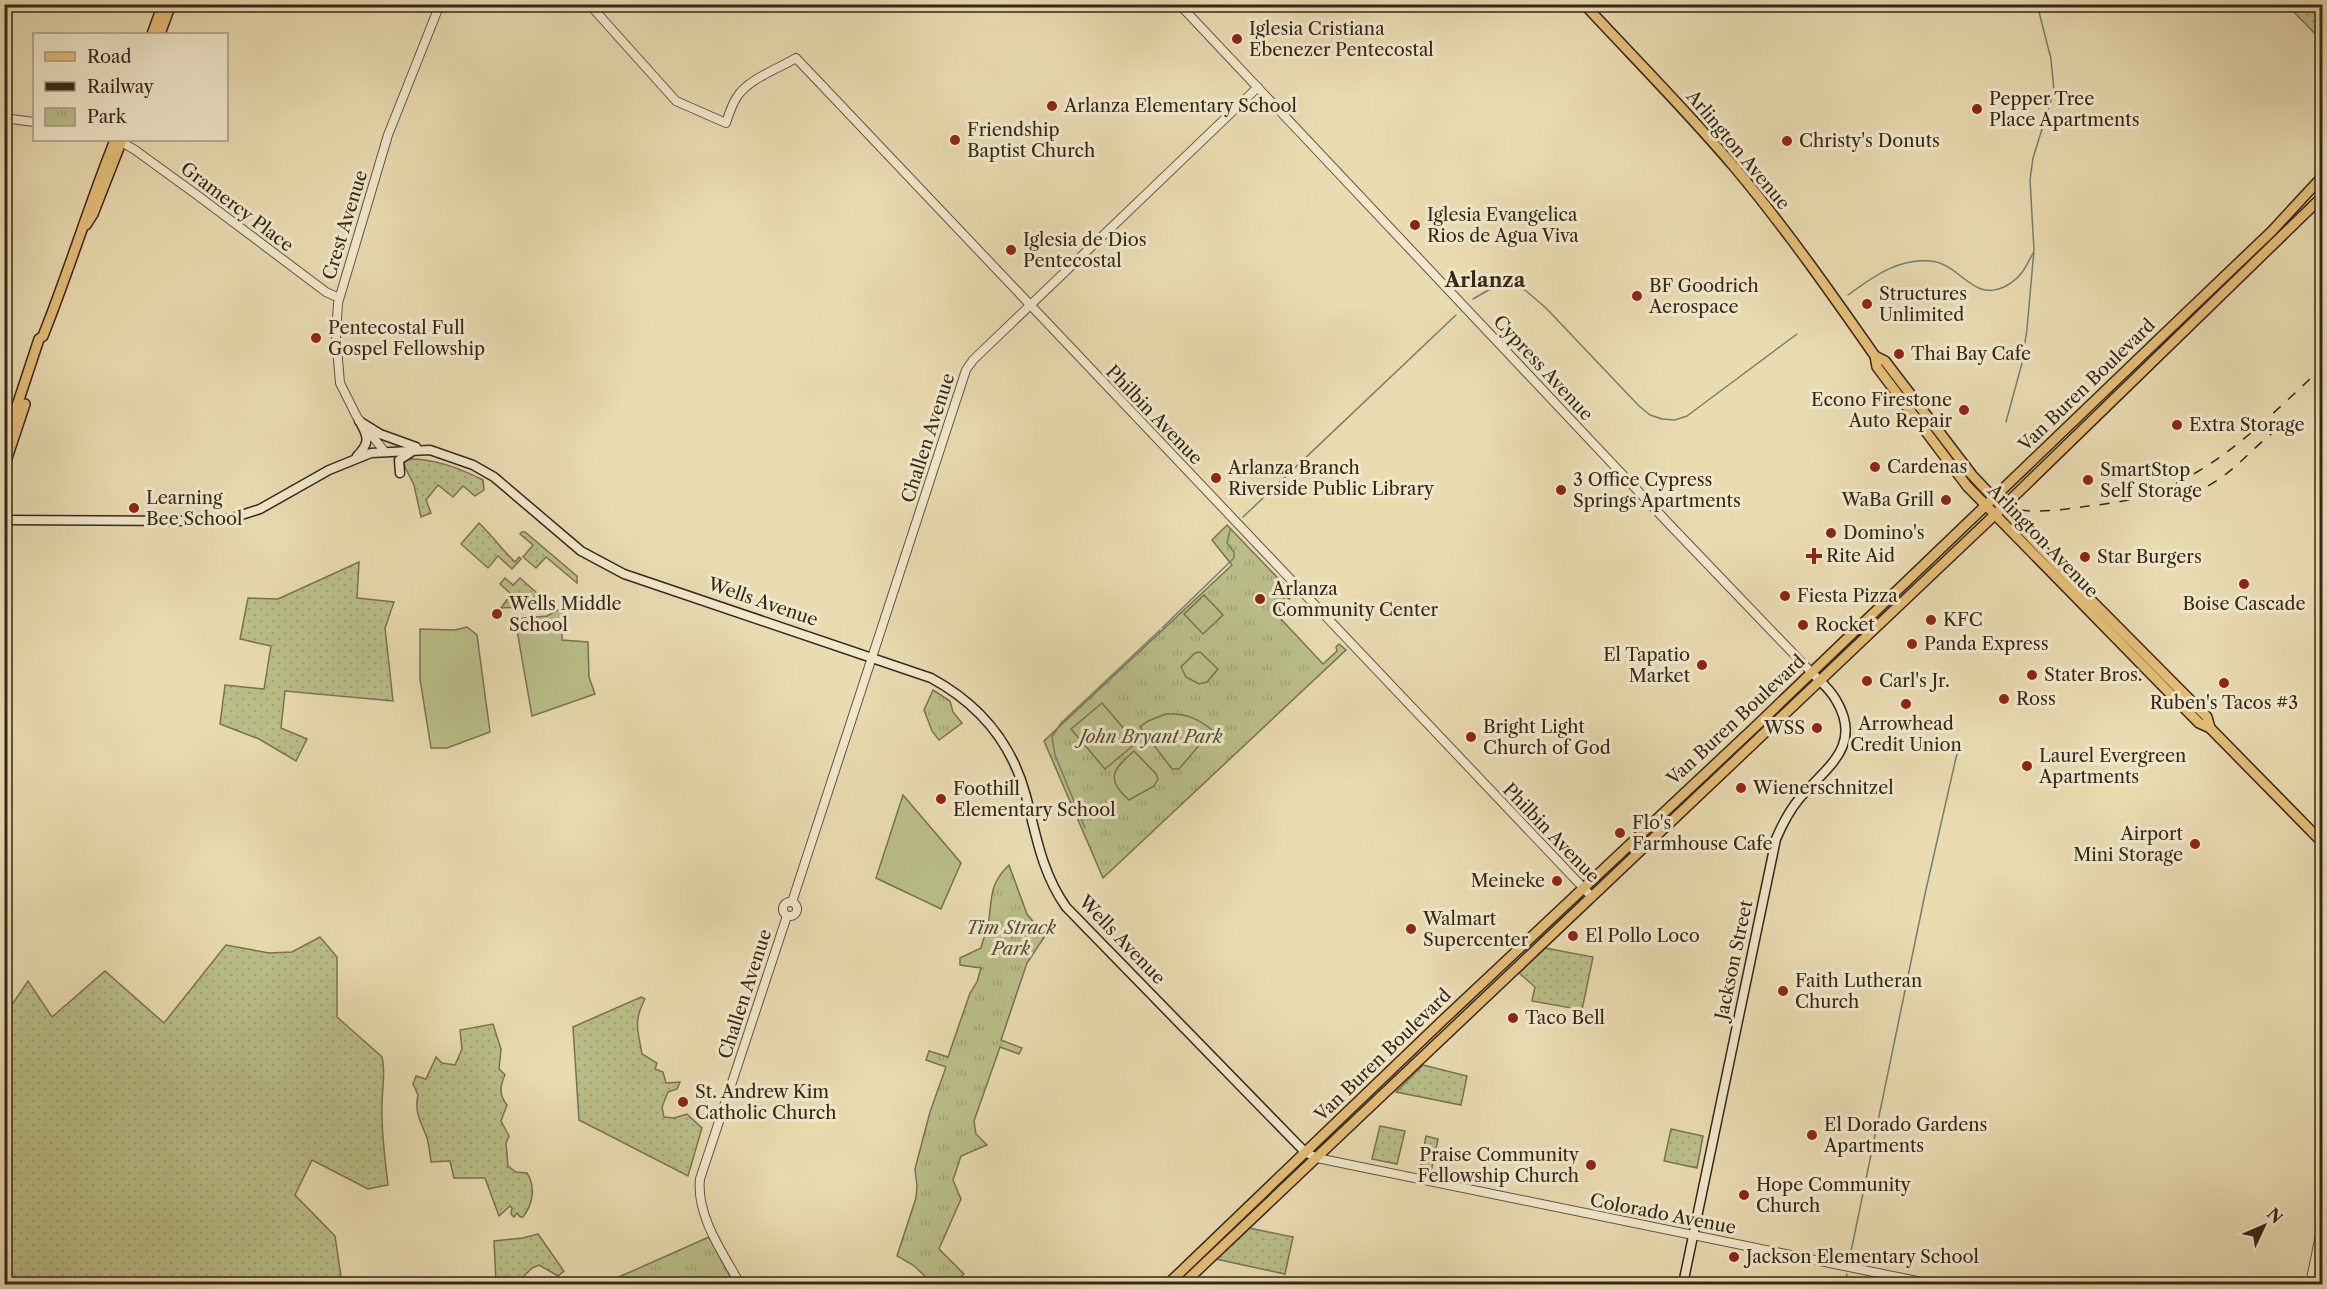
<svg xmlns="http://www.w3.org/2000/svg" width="2327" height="1289" viewBox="0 0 2327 1289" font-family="'Libre Caslon Text',serif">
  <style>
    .grass { fill: url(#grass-dots); stroke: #787351; stroke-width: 1.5 }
    .park { fill: url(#park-tufts); stroke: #787351; stroke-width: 1.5 }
    .garden { fill: #babf89; stroke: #787351; stroke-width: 1.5 }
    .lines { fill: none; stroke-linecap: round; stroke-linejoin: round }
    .stream { stroke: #718071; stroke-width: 1.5 }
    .tertiary-casing { stroke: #63543f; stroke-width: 10 }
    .secondary-casing { stroke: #362719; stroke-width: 11 }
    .primary-casing { stroke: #362719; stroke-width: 12 }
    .tertiary { stroke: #f1e8cc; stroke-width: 8 }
    .secondary { stroke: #f1e8cc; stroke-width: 8 }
    .primary { stroke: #e5be78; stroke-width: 9 }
    .rail { stroke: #362719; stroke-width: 1.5; stroke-dasharray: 10 10; stroke-linecap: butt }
    .poi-dot { fill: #8f2418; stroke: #f1e8cc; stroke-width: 2 }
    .labels { text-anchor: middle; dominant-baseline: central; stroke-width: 6; stroke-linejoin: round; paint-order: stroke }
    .poi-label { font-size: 18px; fill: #362719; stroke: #f1e8cc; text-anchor: start }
    .street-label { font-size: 18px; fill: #362719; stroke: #f1e8cc }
    .park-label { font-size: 18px; font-style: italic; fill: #574d35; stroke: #f1e8cc }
    .neighbourhood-label { font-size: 20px; font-weight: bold; fill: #362719; stroke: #f1e8cc }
  </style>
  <defs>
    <pattern id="grass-dots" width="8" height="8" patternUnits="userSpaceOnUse" patternTransform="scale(1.5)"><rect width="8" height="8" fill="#babf89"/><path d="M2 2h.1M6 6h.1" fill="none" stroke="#a0a476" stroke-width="1.8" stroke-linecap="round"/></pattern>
    <pattern id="park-tufts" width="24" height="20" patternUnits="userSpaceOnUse" patternTransform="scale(1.5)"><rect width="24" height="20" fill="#babf89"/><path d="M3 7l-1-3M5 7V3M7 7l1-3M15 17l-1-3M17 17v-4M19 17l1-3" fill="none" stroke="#a0a476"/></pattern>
  </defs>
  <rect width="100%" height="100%" fill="#eadbb1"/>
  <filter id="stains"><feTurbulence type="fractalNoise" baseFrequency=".00333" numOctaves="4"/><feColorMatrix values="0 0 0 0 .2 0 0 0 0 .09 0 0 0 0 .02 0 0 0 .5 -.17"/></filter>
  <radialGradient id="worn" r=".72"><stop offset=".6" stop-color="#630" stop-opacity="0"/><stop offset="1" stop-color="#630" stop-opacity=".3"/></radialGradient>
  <g class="grass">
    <path d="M2287,5H2322V41Z"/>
    <path d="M406,459C434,458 459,468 483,480L484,490L475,496L463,486L453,497L438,485L426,500L431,513L421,517L414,485L403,463Z"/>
    <path d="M479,523C492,535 502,550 515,562L519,557L521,559L512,569L498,556L488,568L461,544Z"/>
    <path d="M522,532H525L577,576V583L546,557L536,568L523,557L533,545L520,534Z"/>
    <path d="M359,562L357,598L394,602L385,628L393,701L285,691L281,728L307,739L296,761L259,739L220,724L225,685L264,689L271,646L240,639L248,598L278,599Z"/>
    <path d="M505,578L513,585L520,578L537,593L534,597L546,606L501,608L511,594L500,584Z"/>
    <path d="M320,937L337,957V1017L382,1057C386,1073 382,1089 382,1104C381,1132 385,1158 388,1185L368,1189L312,1160L295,1195L335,1236L342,1284H9L4,1270L5,1015L28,981L52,1017L105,971L164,1023L226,945L269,953L292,952Z"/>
    <path d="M1545,948L1593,957L1582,1010L1532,1001L1535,987L1519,973Z"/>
    <path d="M641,997L645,999C633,1022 638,1030 642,1054L657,1063L655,1069L663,1072L666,1083L680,1082L677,1089L668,1092L662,1107L664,1117L674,1118L687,1114L702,1128L688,1176L579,1120L573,1027Z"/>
    <path d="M493,1024L501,1049L499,1069L505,1075C500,1085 499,1096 507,1105L501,1121L509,1136L506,1143L508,1166L516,1172L527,1173C536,1187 533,1204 523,1217H520L517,1213L514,1217L511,1214L512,1208L510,1206L499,1216L485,1178H454L450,1161L431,1162C430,1154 429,1145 427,1138C421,1122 414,1112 418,1095L413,1084L416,1076L426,1079L436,1057L442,1063L455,1065L462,1049L460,1030Z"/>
    <path d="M1423,1065L1467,1076L1461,1105L1396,1092Z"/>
    <path d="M1380,1126L1405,1131L1397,1164L1372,1159Z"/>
    <path d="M1671,1129L1703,1136L1697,1168L1664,1161Z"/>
    <path d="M1426,1136L1438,1139L1431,1172L1420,1169Z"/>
    <path d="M1249,1228L1293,1237L1285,1274L1216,1259Z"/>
    <path d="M538,1234L564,1271L558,1276L539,1265L532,1268L516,1284H496L494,1241L523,1238Z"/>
  </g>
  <g class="park">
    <path d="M1227,525L1294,595L1289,599L1286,597L1278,605L1282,615L1280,618L1323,664L1337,651L1336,647L1339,644L1346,650L1103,878L1044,741L1232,565L1212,540Z"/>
    <path d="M933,690L950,701L953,712L962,723L939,740L932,731L924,710Z"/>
    <path d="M1009,865L1027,914L1045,936L1027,963L1001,1040L1022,1048L1019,1054L1000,1047L974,1121L976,1134L987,1145L961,1156L953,1180L961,1199L939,1249L964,1274L953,1284H928V1279L913,1265L897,1256L916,1198L917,1186L915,1169L930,1112L946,1067L926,1060L929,1051L948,1057L970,993L977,982L981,968L960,965V958L981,948C983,939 988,929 989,919C992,896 990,883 1009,865Z"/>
    <path d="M709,1237L734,1284H603Z"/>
  </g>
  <g class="garden">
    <path d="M1204,595L1223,615L1203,634L1184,614Z"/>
    <path d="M562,608V640L588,642L589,677L595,694L532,716L515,619L547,616Z"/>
    <path d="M467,627L477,635L490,732L447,748H431L420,679V629L455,630Z"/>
    <path d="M1200,652L1218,669L1207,682L1199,684L1186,677L1181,667L1195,653Z"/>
    <path d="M1102,703L1136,743L1105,769L1071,729Z"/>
    <path d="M1166,714C1185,713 1197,718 1212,730L1179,769H1172L1140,727L1148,721Z"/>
    <path d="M1134,751L1156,774L1158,779L1154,786L1129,800C1105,779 1113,769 1134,751Z"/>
    <path d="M903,795L961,863L941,909L876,878Z"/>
  </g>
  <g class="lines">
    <g class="stream">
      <path d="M1848,295C1873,277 1898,258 1930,261C1960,263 1972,302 2004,287C2020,279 2025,269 2033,253"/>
      <path d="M1473,299L1492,288L1509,285L1525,290L1546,308L1639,406L1650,415L1662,419L1675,420L1687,416L1797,334"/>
      <path d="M2006,422L2022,363L2027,329L2034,250L2030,180L2033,158L2054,91L2051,59L2037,4"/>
      <path d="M1243,517L1456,315"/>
      <path d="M1162,628L1234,558V552L1227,543L1230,530"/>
      <path d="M1085,828L1055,755L1052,737L1061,723L1160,630"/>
      <path d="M1849,1261L1925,894L1958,749"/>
      <path d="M1844,1284L1847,1274"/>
    </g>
    <g class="tertiary-casing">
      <g id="tertiary">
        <path d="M589,4L676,101L726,123C729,114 732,104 737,97C748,79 778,69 796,58L1592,897"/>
        <path d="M1179,4L1671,526L1811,672"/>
        <path d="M4,118L34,122"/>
        <path d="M118,140L135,150L197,195L326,292L339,298"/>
        <path d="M385,452L357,417L340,383L336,336L338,303L388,135L440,4"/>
        <path d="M792,902L966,370L973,360L1258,87"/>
        <circle cx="790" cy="909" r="7"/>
        <path d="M1317,1158L1932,1284"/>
        <path d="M740,1284C723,1253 696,1216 700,1179L787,916"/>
        <path d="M2310,1284L2322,1225"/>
      </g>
    </g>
    <g class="secondary-casing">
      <g id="secondary">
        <path d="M359,421L380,434L416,447"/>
        <path d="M357,456C369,444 369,438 361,424"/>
        <path d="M400,473L399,460L410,453"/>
        <path d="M4,520L191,521L229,519L260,509L329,470L371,453L430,450L473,465L494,477L581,551L624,574L931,678C979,704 1012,743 1026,796C1036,835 1042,873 1066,907L1305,1152L1317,1158"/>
        <path d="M1683,1284L1776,839C1782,825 1789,811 1799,799C1825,768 1864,747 1836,700C1830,689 1820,681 1811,672"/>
      </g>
    </g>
    <g class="primary-casing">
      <g id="primary">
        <path d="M1584,4C1635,59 1688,112 1736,169C1786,229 1831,293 1875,356L1877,367L1967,486L2199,723L2210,728L2322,842"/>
        <path d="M152,34L163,4"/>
        <path d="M160,34L171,4"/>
        <path d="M86,225L93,214L122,140"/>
        <path d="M1875,356L1885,361L1972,475L2071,580L2207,717L2210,728"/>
        <path d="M4,445L39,339L43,336C69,271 89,205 115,140"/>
        <path d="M4,467L25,404"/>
        <path d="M1168,1284L1441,1022L1756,726L2183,316L2272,231L2322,177"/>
        <path d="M1183,1284L2003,507L2322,197"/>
      </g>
    </g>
    <use href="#tertiary" class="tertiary"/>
    <use href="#secondary" class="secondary"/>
    <use href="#primary" class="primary"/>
    <g class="rail">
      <path d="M2150,499C2169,497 2187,496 2204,488C2243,469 2260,432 2304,415"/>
      <path d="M2020,510C2043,513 2066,509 2088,506C2106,504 2124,502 2142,496C2215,475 2267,418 2322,368"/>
    </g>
  </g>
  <g class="poi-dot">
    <circle cx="1237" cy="39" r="6"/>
    <circle cx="1052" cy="106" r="6"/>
    <circle cx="1977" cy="109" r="6"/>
    <circle cx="955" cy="140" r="6"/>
    <circle cx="1787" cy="141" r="6"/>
    <circle cx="1415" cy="225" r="6"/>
    <circle cx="1011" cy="250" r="6"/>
    <circle cx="1637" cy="296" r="6"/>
    <circle cx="1867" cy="304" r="6"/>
    <circle cx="316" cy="338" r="6"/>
    <circle cx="1899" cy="354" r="6"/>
    <circle cx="1964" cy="410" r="6"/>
    <circle cx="2177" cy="425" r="6"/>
    <circle cx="1875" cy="467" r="6"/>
    <circle cx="1216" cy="478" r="6"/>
    <circle cx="2088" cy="480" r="6"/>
    <circle cx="1561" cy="490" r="6"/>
    <circle cx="1946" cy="500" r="6"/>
    <circle cx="134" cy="508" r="6"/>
    <circle cx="1831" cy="533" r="6"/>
    <path d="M1811 547h6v6h6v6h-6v6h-6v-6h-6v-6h6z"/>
    <circle cx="2085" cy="557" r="6"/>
    <circle cx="2244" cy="584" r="6"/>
    <circle cx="1785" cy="596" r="6"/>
    <circle cx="1260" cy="599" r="6"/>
    <circle cx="497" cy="614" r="6"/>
    <circle cx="1931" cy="620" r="6"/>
    <circle cx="1803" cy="625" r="6"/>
    <circle cx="1912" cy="644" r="6"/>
    <circle cx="1702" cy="665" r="6"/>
    <circle cx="2032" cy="675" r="6"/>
    <circle cx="1867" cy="681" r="6"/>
    <circle cx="2224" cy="683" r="6"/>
    <circle cx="2004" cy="699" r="6"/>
    <circle cx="1906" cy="704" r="6"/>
    <circle cx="1817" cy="728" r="6"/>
    <circle cx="1471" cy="737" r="6"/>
    <circle cx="2027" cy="766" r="6"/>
    <circle cx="1741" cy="788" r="6"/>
    <circle cx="941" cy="799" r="6"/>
    <circle cx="1620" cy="833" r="6"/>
    <circle cx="2195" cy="844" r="6"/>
    <circle cx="1557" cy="881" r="6"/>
    <circle cx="1411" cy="929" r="6"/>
    <circle cx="1573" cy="936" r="6"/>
    <circle cx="1783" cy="991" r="6"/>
    <circle cx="1513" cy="1018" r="6"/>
    <circle cx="683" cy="1102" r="6"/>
    <circle cx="1812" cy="1135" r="6"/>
    <circle cx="1591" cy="1165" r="6"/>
    <circle cx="1744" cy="1195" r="6"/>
    <circle cx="1734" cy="1257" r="6"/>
  </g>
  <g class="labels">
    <g class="poi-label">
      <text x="1249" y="29">Iglesia Cristiana<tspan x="1249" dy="21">Ebenezer Pentecostal</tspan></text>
      <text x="1989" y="99">Pepper Tree<tspan x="1989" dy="21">Place Apartments</tspan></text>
      <text x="1064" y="106">Arlanza Elementary School</text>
      <text x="967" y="130">Friendship<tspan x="967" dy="21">Baptist Church</tspan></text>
      <text x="1799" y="141">Christy's Donuts</text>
      <text x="1427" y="215">Iglesia Evangelica<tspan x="1427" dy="21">Rios de Agua Viva</tspan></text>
      <text x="1023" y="240">Iglesia de Dios<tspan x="1023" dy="21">Pentecostal</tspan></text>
      <text x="1649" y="286">BF Goodrich<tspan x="1649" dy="21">Aerospace</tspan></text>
      <text x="1879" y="294">Structures<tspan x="1879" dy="21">Unlimited</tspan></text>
      <text x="328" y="328">Pentecostal Full<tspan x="328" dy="21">Gospel Fellowship</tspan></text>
      <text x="1911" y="354">Thai Bay Cafe</text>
      <text x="1952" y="400" text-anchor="end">Econo Firestone<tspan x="1952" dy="21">Auto Repair</tspan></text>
      <text x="2189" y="425">Extra Storage</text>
      <text x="1887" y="467">Cardenas</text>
      <text x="1228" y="468">Arlanza Branch<tspan x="1228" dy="21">Riverside Public Library</tspan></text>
      <text x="2100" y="470">SmartStop<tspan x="2100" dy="21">Self Storage</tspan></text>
      <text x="1573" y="480">3 Office Cypress<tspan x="1573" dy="21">Springs Apartments</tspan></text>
      <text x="146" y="498">Learning<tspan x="146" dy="21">Bee School</tspan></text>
      <text x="1934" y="500" text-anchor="end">WaBa Grill</text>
      <text x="1843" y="533">Domino's</text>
      <text x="1826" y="556">Rite Aid</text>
      <text x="2097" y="557">Star Burgers</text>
      <text x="1272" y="589">Arlanza<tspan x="1272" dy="21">Community Center</tspan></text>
      <text x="1797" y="596">Fiesta Pizza</text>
      <text x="509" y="604">Wells Middle<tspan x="509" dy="21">School</tspan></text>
      <text x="2244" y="604" text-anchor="middle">Boise Cascade</text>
      <text x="1943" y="620">KFC</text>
      <text x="1815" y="625">Rocket</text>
      <text x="1924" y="644">Panda Express</text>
      <text x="1690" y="655" text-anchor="end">El Tapatio<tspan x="1690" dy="21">Market</tspan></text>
      <text x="2044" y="675">Stater Bros.</text>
      <text x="1879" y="681">Carl's Jr.</text>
      <text x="2016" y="699">Ross</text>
      <text x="2224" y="703" text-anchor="middle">Ruben's Tacos #3</text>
      <text x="1906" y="724" text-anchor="middle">Arrowhead<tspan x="1906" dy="21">Credit Union</tspan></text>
      <text x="1483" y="727">Bright Light<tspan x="1483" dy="21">Church of God</tspan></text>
      <text x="1805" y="728" text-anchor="end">WSS</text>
      <text x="2039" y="756">Laurel Evergreen<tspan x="2039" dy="21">Apartments</tspan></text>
      <text x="1753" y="788">Wienerschnitzel</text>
      <text x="953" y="789">Foothill<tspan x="953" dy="21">Elementary School</tspan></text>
      <text x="1632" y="823">Flo's<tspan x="1632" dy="21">Farmhouse Cafe</tspan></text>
      <text x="2183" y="834" text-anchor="end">Airport<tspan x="2183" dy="21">Mini Storage</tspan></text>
      <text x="1545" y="881" text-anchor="end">Meineke</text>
      <text x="1423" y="919">Walmart<tspan x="1423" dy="21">Supercenter</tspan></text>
      <text x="1585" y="936">El Pollo Loco</text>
      <text x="1795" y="981">Faith Lutheran<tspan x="1795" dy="21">Church</tspan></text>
      <text x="1525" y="1018">Taco Bell</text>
      <text x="695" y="1092">St. Andrew Kim<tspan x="695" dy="21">Catholic Church</tspan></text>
      <text x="1824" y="1125">El Dorado Gardens<tspan x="1824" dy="21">Apartments</tspan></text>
      <text x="1579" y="1155" text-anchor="end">Praise Community<tspan x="1579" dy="21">Fellowship Church</tspan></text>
      <text x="1756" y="1185">Hope Community<tspan x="1756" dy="21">Church</tspan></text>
      <text x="1746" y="1257">Jackson Elementary School</text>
    </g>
    <g class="street-label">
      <text transform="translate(1738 150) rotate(50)">Arlington Avenue</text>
      <text transform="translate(237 207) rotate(37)">Gramercy Place</text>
      <text transform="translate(345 225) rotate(-73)">Crest Avenue</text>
      <text transform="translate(1543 368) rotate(47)">Cypress Avenue</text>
      <text transform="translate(2087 385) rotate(-44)">Van Buren Boulevard</text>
      <text transform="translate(1154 415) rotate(46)">Philbin Avenue</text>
      <text transform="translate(928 438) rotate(-72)">Challen Avenue</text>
      <text transform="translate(2043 541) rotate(46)">Arlington Avenue</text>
      <text transform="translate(763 602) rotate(19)">Wells Avenue</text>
      <text transform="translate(1736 720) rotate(-43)">Van Buren Boulevard</text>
      <text transform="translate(1551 833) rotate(46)">Philbin Avenue</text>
      <text transform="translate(1122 940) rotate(46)">Wells Avenue</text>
      <text transform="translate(1734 960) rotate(-78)">Jackson Street</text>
      <text transform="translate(745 994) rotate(-72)">Challen Avenue</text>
      <text transform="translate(1383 1055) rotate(-44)">Van Buren Boulevard</text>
      <text transform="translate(1663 1214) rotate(11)">Colorado Avenue</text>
    </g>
    <g class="park-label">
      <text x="1151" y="737">John Bryant Park</text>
      <text x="1011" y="928">Tim Strack<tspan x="1011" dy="21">Park</tspan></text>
    </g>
    <g class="neighbourhood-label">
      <text x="1485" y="280">Arlanza</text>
    </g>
  </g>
  <rect width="2327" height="1289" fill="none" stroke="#eadbb1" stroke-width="24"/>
  <rect x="6" y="6" width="2315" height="1277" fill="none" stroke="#362719" stroke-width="3"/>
  <rect x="12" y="12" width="2303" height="1265" fill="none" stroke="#362719" stroke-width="1.5"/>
  <rect x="33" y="33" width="195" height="108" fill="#f1e8cc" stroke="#a69b84" stroke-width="1.5"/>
  <rect x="45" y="52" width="30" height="9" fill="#e5be78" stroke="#a69b84" stroke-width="1.5"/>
  <text x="87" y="63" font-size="18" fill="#362719">Road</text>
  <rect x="45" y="82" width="30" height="9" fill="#362719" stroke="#a69b84" stroke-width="1.5"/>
  <text x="87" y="93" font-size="18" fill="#362719">Railway</text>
  <rect x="45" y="108" width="30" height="18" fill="url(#park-tufts)" stroke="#a69b84" stroke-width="1.5"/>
  <text x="87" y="123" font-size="18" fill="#362719">Park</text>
  <g transform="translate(2264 1226) rotate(46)" stroke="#f1e8cc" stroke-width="4.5" paint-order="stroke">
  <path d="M0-4.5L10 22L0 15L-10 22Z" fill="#362719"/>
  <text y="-9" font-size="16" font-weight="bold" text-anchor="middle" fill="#362719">N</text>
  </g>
  <rect width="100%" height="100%" filter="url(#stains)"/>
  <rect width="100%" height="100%" fill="url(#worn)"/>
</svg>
